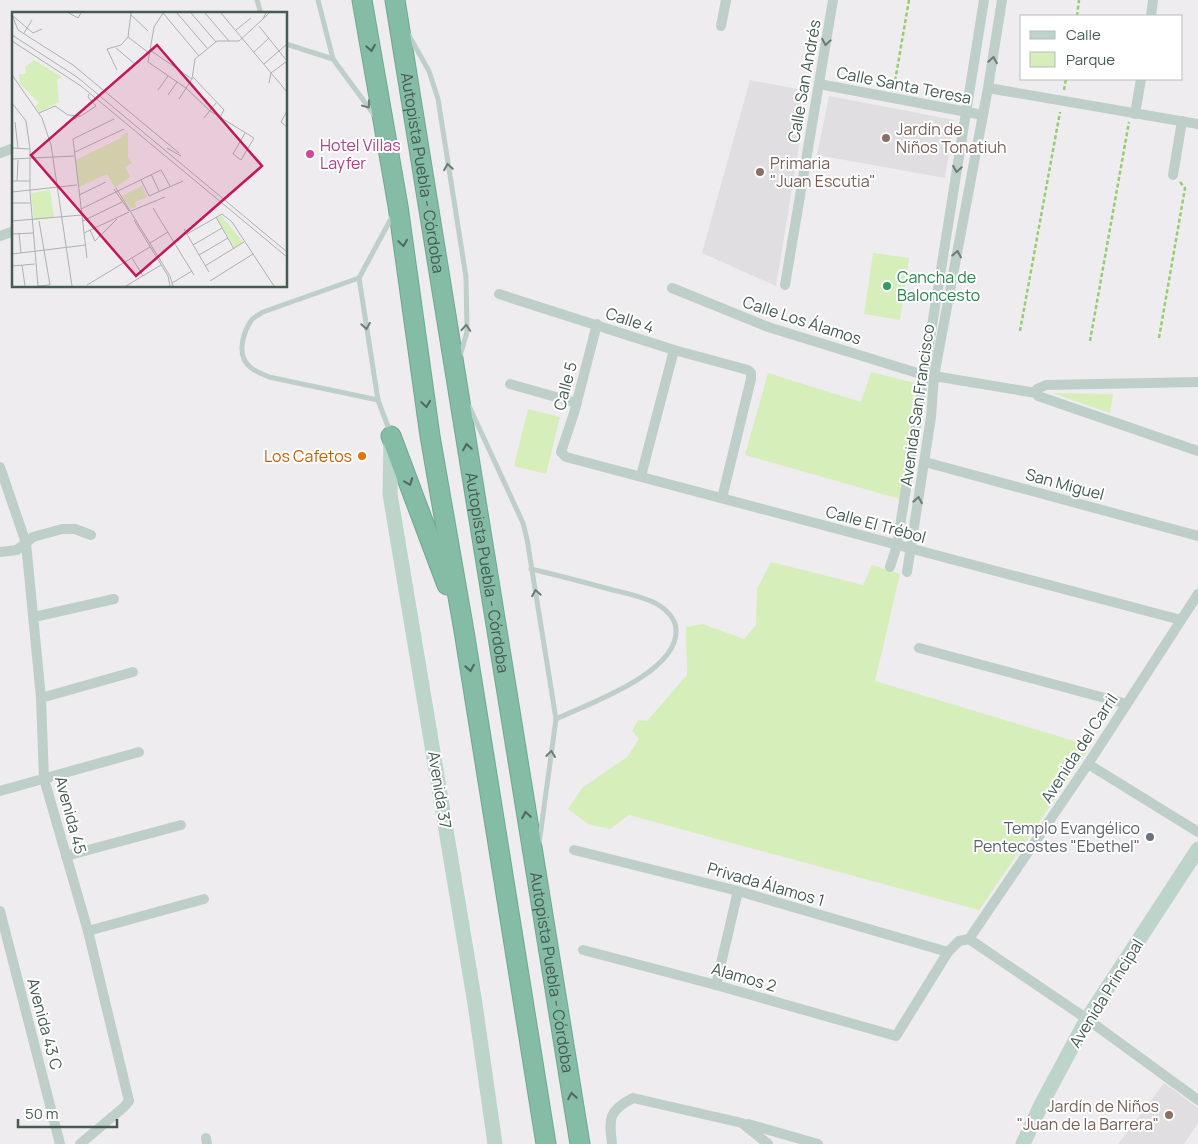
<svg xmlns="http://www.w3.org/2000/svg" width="1198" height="1144" viewBox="0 0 1198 1144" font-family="Manrope,sans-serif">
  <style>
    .education { fill: #e0dee1 }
    .green { fill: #d5eeba }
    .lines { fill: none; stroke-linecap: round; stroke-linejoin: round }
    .highway-casing { stroke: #6fa892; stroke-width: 21 }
    .path { stroke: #96cc72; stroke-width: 2.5; stroke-dasharray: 4 2.5; stroke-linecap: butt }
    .lane { stroke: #bdcfc8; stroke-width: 5 }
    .street { stroke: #bdcfc8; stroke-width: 10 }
    .secondary { stroke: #bdd4cb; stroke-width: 15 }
    .highway { stroke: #84bca6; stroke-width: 19 }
    .oneway { stroke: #697d75 }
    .oneway2 { stroke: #4e695e }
    .education-dot { fill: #8d6e63; stroke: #fff; stroke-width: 2 }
    .hotel-dot { fill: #d1479c; stroke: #fff; stroke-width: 2 }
    .leisure-dot { fill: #2e9e5b; stroke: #fff; stroke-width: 2 }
    .food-dot { fill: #e8710a; stroke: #fff; stroke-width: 2 }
    .worship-dot { fill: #6b7280; stroke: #fff; stroke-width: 2 }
    .labels { text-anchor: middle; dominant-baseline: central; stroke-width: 4; stroke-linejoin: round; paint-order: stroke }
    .street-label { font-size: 16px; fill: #455a51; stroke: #fff }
    .education-label { font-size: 16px; fill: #785e54; stroke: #fff; text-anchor: start }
    .hotel-label { font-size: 16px; fill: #b23c85; stroke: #fff; text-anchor: start }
    .leisure-label { font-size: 16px; fill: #27864d; stroke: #fff; text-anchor: start }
    .food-label { font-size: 16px; fill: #c56008; stroke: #fff; text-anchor: end }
    .worship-label { font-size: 16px; fill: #5b616d; stroke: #fff; text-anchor: end }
    .inset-road { fill: none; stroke: #abb2b0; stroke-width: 1 }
    .view { fill: #c2185b; fill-opacity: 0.15; stroke: #c2185b; stroke-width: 2.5 }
    .inset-edge { fill: none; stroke: #455a51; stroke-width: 2.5 }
  </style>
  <rect width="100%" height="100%" fill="#efecef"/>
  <g class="education">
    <path d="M750,80L808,91L776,286L702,253Z"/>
    <path d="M829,96L954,120L945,178L817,155Z"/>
    <path d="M1164,1083L1198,1108V1123L1184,1144H1118Z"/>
  </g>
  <g class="green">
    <path d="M873,253L909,258L900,320L864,314Z"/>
    <path d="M871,372L915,383L900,499L745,455L768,373L861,402Z"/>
    <path d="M1052,393L1113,394L1110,413Z"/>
    <path d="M528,409L560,417L546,474L514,466Z"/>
    <path d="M771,562L863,585L872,565L900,574L875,681L1091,746L979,910L629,815L610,829L588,824L568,809L582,788L627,757L639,739L632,731L638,720L647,721L687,675L686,627L703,624L744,639L756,625L757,589Z"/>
  </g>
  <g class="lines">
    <g class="highway-casing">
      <g id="highway">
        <path d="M362,0L398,206L430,436L464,631L546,1144"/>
        <path id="s1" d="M395,0L580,1144"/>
        <path d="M391,436L447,585"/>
      </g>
    </g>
    <g class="path">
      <path d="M1077,16L1079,0"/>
      <path d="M894,87L909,0"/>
      <path d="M1064,90L1066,79"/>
      <path d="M1020,331L1060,112"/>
      <path d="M1159,338L1185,188L1180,182"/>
      <path d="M1090,341L1129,122"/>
    </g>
    <g class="lane">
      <path d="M257,0L261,14"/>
      <path d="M318,0L333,59L375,116"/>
      <path d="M408,34L429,71L438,99L466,277L467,332L460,356"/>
      <path d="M286,44L333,59"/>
      <path d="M359,278L263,312C259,315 253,317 251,321C244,331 239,348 244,359C248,369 260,373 269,377L378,400"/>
      <path d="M469,406L523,523L527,539L556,719L539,844"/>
      <path d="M390,432L378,400L359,278L393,215"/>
      <path d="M531,569C557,575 583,582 609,589C625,593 642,596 657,604C666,609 676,619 676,630C678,673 588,704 556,719"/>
    </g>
    <g class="street">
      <path d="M1151,16L1153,0"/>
      <path d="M721,26L726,0"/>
      <path d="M819,84L983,115"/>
      <path d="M988,88L1198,124"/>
      <path d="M1135,114L1141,79"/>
      <path d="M0,153L14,148"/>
      <path d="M1173,175L1182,121"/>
      <path d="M0,236L14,231"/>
      <path d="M785,285L833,0"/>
      <path d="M672,288L768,327L924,375"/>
      <path d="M499,294L674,350L748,370L751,373V379L722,498"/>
      <path d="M597,324L574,413L561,452L566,457L1181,620"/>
      <path d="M934,376L1036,393L1038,396L1198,451"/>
      <path d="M510,384L577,403"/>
      <path d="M1036,393L1037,389L1046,385L1198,382"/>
      <path d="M925,462L1198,536"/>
      <path d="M0,467L26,543L41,698L44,779L88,931L129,1101L124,1107L80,1144"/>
      <path d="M641,476L674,350"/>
      <path d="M0,552L17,550L33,537L62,529H75L91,535"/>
      <path d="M890,567L897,545L984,0"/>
      <path d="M907,572L931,417L934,376L988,88L1002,0"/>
      <path d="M34,617L114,599"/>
      <path d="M919,648L1127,704"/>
      <path d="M41,698L133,672"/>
      <path d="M1088,764L1198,832"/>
      <path d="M0,791L139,752"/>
      <path d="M574,850L738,891L948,952"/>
      <path d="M66,856L181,825"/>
      <path d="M0,911L60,1144"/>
      <path d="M88,931L204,899"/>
      <path d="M969,939L1087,1019L1198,1100"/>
      <path d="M583,950L716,985L896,1036L948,952L959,941L969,939L1088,764L1198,594"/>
      <path d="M716,985L738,891"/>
      <path d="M748,1124L818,1144"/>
      <path d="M206,1138L207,1144"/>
      <path d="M612,1144C609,1118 608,1111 633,1098L742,1123L768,1144"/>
    </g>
    <g class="secondary">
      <path d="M391,439L390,494L475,1004L495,1144"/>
      <path d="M1023,1144L1042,1103L1087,1019L1198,849"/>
    </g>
    <use href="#highway" class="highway"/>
  </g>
  <defs><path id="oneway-chevron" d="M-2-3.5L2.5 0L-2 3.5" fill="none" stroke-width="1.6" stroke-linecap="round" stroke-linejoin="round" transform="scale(1.25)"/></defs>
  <g class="oneway">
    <use href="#oneway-chevron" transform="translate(826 42) rotate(100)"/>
    <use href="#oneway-chevron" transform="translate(993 60) rotate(-81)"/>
    <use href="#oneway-chevron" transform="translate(367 105) rotate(53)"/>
    <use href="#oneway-chevron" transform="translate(448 167) rotate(-99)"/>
    <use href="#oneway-chevron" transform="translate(957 169) rotate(99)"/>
    <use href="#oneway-chevron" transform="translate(957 254) rotate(-79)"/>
    <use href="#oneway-chevron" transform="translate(366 326) rotate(81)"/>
    <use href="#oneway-chevron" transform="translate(466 328) rotate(-86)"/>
    <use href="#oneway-chevron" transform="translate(918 500) rotate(-80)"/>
    <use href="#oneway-chevron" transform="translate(536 593) rotate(-100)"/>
    <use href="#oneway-chevron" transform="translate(551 754) rotate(-83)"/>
  </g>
  <g class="oneway2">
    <use href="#oneway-chevron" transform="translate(371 48) rotate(80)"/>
    <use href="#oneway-chevron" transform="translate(403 243) rotate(82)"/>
    <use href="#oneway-chevron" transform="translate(426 404) rotate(82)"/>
    <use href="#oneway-chevron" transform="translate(467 447) rotate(-99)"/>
    <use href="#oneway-chevron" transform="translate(409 482) rotate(69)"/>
    <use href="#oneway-chevron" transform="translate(470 668) rotate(81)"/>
    <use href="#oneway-chevron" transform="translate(526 815) rotate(-99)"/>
    <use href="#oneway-chevron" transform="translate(572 1096) rotate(-99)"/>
  </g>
  <g class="education-dot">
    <circle cx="886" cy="138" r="5"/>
    <circle cx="760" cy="172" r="5"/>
    <circle cx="1169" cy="1115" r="5"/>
  </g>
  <circle class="hotel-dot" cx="310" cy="154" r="5"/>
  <circle class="leisure-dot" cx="887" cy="286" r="5"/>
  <circle class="food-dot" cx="362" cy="456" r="5"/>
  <circle class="worship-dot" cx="1150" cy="837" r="5"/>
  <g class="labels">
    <g class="street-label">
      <text transform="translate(804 81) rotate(-80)">Calle San Andrés</text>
      <text transform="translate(904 85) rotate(11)">Calle Santa Teresa</text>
      <text stroke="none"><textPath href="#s1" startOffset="175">Autopista Puebla - Córdoba</textPath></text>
      <text transform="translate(630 320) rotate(18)">Calle 4</text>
      <text transform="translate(802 320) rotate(18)">Calle Los Álamos</text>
      <text transform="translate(565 386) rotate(-75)">Calle 5</text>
      <text transform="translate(917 405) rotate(-82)">Avenida San Francisco</text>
      <text transform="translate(1065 484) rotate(15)">San Miguel</text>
      <text transform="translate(876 524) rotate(15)">Calle El Trébol</text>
      <text stroke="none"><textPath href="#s1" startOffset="580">Autopista Puebla - Córdoba</textPath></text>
      <text transform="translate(1079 748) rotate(-57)">Avenida del Carril</text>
      <text transform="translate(440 790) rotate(81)">Avenida 37</text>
      <text transform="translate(71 815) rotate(75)">Avenida 45</text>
      <text transform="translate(766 884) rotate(16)">Privada Álamos 1</text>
      <text stroke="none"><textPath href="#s1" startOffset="985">Autopista Puebla - Córdoba</textPath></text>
      <text transform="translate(744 977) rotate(16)">Alamos 2</text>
      <text transform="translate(1106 993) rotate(-58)">Avenida Principal</text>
      <text transform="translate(45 1024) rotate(75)">Avenida 43 C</text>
    </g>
    <g class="education-label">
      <text x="896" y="129">Jardín de<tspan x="896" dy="18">Niños Tonatiuh</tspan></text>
      <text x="770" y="163">Primaria<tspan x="770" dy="18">"Juan Escutia"</tspan></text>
      <text x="1159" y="1106" text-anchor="end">Jardín de Niños<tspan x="1159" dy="18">"Juan de la Barrera"</tspan></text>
    </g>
    <g class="hotel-label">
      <text x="320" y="145">Hotel Villas<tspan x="320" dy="18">Layfer</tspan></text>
    </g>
    <g class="leisure-label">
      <text x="897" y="277">Cancha de<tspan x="897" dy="18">Baloncesto</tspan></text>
    </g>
    <g class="food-label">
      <text x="352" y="456">Los Cafetos</text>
    </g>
    <g class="worship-label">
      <text x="1140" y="828">Templo Evangélico<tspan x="1140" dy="18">Pentecostes "Ebethel"</tspan></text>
    </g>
  </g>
  <g transform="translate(12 12)">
    <rect width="275" height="275" fill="#efecef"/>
    <path d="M22,48L50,65L45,68L47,90L27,100L23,94L27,91L8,72L7,62H14L13,55ZM113,121H116V146L120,151L113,155L118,165L103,176L95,162L67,175L64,148L109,126ZM130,174L135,185L123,190L124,195L119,197L110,184ZM38,178L42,205L22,208L19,181ZM209,203L231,230L223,236L205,206Z" fill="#d5eeba"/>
    <path class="inset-road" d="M57,1L66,6L69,1M151,1L142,15L136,50L174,76L198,99L242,126L229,148L221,142L233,121M151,1L187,44M165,1L195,36M179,1L204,30M193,1L217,29M209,1L275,80M254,1L251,7L257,1M118,2L136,19M0,3L6,18L61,53L167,141M1,4L21,21L30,17M247,14L275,49L259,61L257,71M224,18L239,6M12,21L20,8M0,23L65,65L275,240M116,25L137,41M0,29L69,74L275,245M104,36L124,53M138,38L180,67M242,40L257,26M252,52L275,32M105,58L95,37L109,33L116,25L119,1M0,63L30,106L39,133L60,274M181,65L212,98L208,105M146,78L156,64M156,83L165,70M167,87L180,67L183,47L205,29H227L251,7M0,91L14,109L18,137V180L26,274L38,273L27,209M275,99L269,110L275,115M27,101L43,94L56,103L69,104L84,94L76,85L77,82M192,106L204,91M3,110L6,136M54,111L68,104M0,136L18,137M155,136L169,144M63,140L112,117M0,147L62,144M139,162L147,179M129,168L137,184L171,169M0,169H18M5,169L6,148M104,176L158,264L161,274M102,177L117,199M0,180L65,173M67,183L94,170M0,191H18M141,196L182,263M69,197L149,158L158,174M119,199L153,185M204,205L222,237M122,208L156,264L158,274M0,209L70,203M71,209L110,190M172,217L197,260M78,218L83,229L105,207M7,221L9,241M72,221L117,200M0,222L21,221M175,222L210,202L220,210L262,274M138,231L156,220M181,233L210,216M0,242L74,233M187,243L216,226M75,246L61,127L102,107M120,246L131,264M10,253L13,274M0,254L23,252M193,254L232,230M198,269L241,242M160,271L180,259M75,273L138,235M114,274L149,253"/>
    <path class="view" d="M145,33L250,154L124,264L19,143Z"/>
    <rect width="275" height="275" class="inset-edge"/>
  </g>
  <rect x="1020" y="15" width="162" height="65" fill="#ffffff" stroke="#b5bdb9"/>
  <rect x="1030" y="31" width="25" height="8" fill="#bdd4cb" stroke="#b5bdb9"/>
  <text x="1066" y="40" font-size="15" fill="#455a51">Calle</text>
  <rect x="1030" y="52" width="25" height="15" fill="#d5eeba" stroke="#b5bdb9"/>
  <text x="1066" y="65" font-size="15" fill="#455a51">Parque</text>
  <path d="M18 1119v8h99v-8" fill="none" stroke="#455a51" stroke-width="2.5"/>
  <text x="25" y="1119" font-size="15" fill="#455a51" stroke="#ffffff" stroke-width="4" paint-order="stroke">50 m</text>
</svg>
